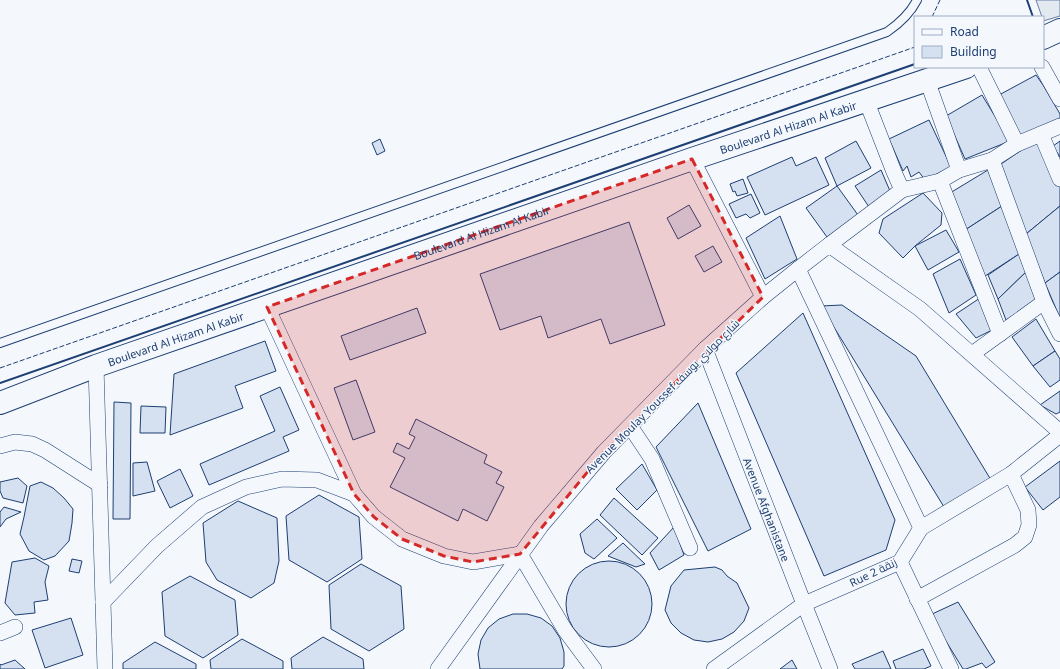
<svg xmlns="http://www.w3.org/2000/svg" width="1060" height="669" viewBox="0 0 1060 669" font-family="'Noto Sans',Cairo,sans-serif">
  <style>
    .green { fill: #e3e9f0; stroke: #687fa3 }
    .building { fill: #d5e0f0; stroke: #1d3f73 }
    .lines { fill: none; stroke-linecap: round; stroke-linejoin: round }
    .lane-casing { stroke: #1d3f73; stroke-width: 10 }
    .street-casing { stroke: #1d3f73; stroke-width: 16 }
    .secondary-casing { stroke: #1d3f73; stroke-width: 24 }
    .lane { stroke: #f4f7fb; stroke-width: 8 }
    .street { stroke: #f4f7fb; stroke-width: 15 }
    .secondary { stroke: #f4f7fb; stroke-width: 22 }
    .fence { stroke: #1d3f73; stroke-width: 1; stroke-dasharray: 5 2; stroke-linecap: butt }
    .wall { stroke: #1d3f73; stroke-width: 2 }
    .marked { fill: #d62828; fill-opacity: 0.2; stroke: #d62828; stroke-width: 3; stroke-dasharray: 8 5; stroke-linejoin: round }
    .labels { text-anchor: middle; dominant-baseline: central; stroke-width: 3; stroke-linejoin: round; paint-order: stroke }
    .street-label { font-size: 11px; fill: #1d3f73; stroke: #f4f7fb }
  </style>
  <rect width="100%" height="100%" fill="#f4f7fb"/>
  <path class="green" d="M1036,0H1060V16L1043,21V17H1042Z"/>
  <g class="building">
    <path d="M1036,75L1043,85L1060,114V118L1020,139L999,95Z"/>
    <path d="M982,95L1010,141L965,159L946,116Z"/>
    <path d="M929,120L951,167L925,180L919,172L911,177L907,166L903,171L889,139Z"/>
    <path d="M380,139L385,151L377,155L372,143Z"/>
    <path d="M1038,139L1060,186V206L1026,234L1001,164Z"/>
    <path d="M856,141L871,168L837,186L825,158Z"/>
    <path d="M1060,141V157L1053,146Z"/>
    <path d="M792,157L796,166L816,157L829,185L765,215L747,177Z"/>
    <path d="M881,170L890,191L869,207L855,186Z"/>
    <path d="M988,170L1002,206L965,230L950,193Z"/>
    <path d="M743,179L748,193L737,196L735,191L733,192L730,184Z"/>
    <path d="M837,186L858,215L827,237L806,208Z"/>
    <path d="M923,193L942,213L941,225L915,246L903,258L879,233L883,219Z"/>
    <path d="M751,194L760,213L750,218L746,214L736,218L729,204Z"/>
    <path d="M689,205L701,226L678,239L667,218Z"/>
    <path d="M1002,206L1019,254L982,278L965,230Z"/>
    <path d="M1060,206V272L1045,283L1026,234Z"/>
    <path d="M780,216L797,259L765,279L746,238Z"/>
    <path d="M629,222L665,325L610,344L601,319L548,338L541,316L500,330L480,274Z"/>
    <path d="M946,230L959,252L928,270L915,246Z"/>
    <path d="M713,246L722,262L704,272L695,256Z"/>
    <path d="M1019,254L1027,271L998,299L988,275Z"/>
    <path d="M960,259L976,295L949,313L933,274Z"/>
    <path d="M1027,271L1038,299L1006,320L998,299Z"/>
    <path d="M1060,272V318L1045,283Z"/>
    <path d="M980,298L992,330L976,338L956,314Z"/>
    <path d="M842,305L916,356L991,480L944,507L821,306Z"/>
    <path d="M417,308L426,333L350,360L341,336Z"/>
    <path d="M803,313L895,520L886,550L824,576L736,373Z"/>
    <path d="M1036,319L1055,351L1033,366L1012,337Z"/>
    <path d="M265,341L276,371L235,386L243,408L170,435L174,374Z"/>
    <path d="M1055,351L1060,359V380L1050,387L1033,366Z"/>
    <path d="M356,380L375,432L353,440L334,388Z"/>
    <path d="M280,387L299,430L283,437L289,451L209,485L200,464L275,431L260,396Z"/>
    <path d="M1060,391V412L1056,414L1040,405Z"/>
    <path d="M114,402L131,403L130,519H113Z"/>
    <path d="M698,403L751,529L708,551L656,447Z"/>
    <path d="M141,406L166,407L165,433H140Z"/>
    <path d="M416,419L487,455L484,463L502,472L496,483L504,487L487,521L463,509L458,521L390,487L405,458L393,452L397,443L409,449L415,437L409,434Z"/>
    <path d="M1060,461V497L1043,510L1025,487Z"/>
    <path d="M147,462L155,491L133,496V463Z"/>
    <path d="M642,464L657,490L637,510L616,489Z"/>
    <path d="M180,469L193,496L170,508L157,481Z"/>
    <path d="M18,478L27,486L23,503L3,498L0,491V482Z"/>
    <path d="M41,482L53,488L64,498L73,509L72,523L69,541L55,556L44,560L29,551L20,534L24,517L30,486Z"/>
    <path d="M319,495L359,517L362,559L327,582L289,560L286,516Z"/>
    <path d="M614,498L658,538L642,555L600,515Z"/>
    <path d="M238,501L277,518L279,561L274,583L251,598L217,580L206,562L203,523Z"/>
    <path d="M4,507L21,512L6,519L0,527V512Z"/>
    <path d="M597,519L617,538L594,559L585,553L580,534Z"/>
    <path d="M674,527L684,555L659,570L650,553Z"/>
    <path d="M623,543L645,564L636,567L608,556Z"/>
    <path d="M35,558L49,566L45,582L48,600L34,602L35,613L15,615L5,603L12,562Z"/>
    <path d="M72,559L82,561L79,573L69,571Z"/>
    <circle cx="609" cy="604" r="43"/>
    <path d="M361,564L401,586L404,629L369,651L331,629L329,585Z"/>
    <path d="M715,567L722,570L727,576L737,583L749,608L744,621L734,632L722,639L708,642L694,640L681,633L671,623L665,610L671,586L684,570Z"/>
    <path d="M190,576L235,600L238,635L203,658L165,636L162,592Z"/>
    <path d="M958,602L995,662L986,668L982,663L966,669H963L930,615Z"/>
    <path d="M513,614H527L541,618L552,626L560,638L564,652V666L562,669H480L478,654L481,640L488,628L499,619Z"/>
    <path d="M71,618L83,655L45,668L32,630Z"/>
    <path d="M323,637L363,659L364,669H292L291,658Z"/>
    <path d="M242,639L283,661V669H211L210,660Z"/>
    <path d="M155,642L196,664V669H123V663Z"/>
    <path d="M923,649L931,666L924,669H896L893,661Z"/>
    <path d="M883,651L891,669H855L852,664Z"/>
    <path d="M15,660L25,669H0V664L1,665Z"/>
    <path d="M792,660L797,669H780Z"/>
  </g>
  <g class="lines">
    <g class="lane-casing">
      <path id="lane" d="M0,343L887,32C900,23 910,14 917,0"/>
    </g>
    <g class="street-casing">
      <g id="street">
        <path d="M979,67L1017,144"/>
        <path d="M1042,67L1060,99"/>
        <path d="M927,80L959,170"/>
        <path d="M1041,134L1060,179"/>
        <path d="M692,159L763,297"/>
        <path d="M992,160L1044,302L1060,334"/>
        <path d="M940,181L1000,334"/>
        <path d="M902,190L940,181L959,170L992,160L1017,144L1060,126"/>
        <path d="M829,245L902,190L894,172L866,100"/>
        <path d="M798,269L921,528"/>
        <path d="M267,307L354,494L374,517L402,539L444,556L473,562L520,554L565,630L594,669"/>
        <path id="s1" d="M705,349L804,604L830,669"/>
        <path d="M972,354L1044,302"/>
        <path d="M96,366L105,669"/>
        <path d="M630,426L652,459L690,548"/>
        <path d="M0,446L15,442L32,444L45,450L100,485"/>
        <path d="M900,562L951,669"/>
        <path d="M917,599L1015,545L1025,537L1029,525L1028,510L1011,474"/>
        <path d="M103,602L157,546L202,507L246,487L282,479L317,480L354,494"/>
        <path d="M0,633L15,627"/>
        <path d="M438,669L541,526L604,452L705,349L763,297L798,269L829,245L920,309L1060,432"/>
        <path d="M714,669L804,604L900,562L921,528L1011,474L1060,435"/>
      </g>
    </g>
    <g class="secondary-casing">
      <g id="secondary">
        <path d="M1043,38L1060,30"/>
        <path id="s2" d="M0,403L96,366L692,159L966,67"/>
      </g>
    </g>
    <use href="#lane" class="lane"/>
    <use href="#street" class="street"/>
    <use href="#secondary" class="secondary"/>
    <g class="fence">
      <path d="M932,17L940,0"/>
      <path d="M0,368L915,47"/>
    </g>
    <g class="wall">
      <path d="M1027,0L1033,17"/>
      <path d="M0,383L915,64"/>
    </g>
  </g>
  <path class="marked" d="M692,159L763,297L604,452L520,554L473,562L444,556L402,539L374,517L354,494L267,307Z"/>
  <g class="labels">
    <g class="street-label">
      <text stroke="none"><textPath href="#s2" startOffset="835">Boulevard Al Hizam Al Kabir</textPath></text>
      <text stroke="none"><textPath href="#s2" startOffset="511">Boulevard Al Hizam Al Kabir</textPath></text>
      <text stroke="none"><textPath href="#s2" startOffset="187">Boulevard Al Hizam Al Kabir</textPath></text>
      <text transform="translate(662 396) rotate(-45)">Avenue Moulay Youssef شارع مولاي يوسف</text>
      <text stroke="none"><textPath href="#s1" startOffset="172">Avenue Afghanistane</textPath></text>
      <text transform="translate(873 572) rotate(-26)">Rue 2 زنقة</text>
    </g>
  </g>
  <rect x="914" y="16" width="130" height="52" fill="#f4f7fb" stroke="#9eadc5"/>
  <rect x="922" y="29" width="20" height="6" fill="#f4f7fb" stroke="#9eadc5"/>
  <text x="950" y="36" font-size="12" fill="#1d3f73">Road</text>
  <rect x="922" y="46" width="20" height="12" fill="#d5e0f0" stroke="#9eadc5"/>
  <text x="950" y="56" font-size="12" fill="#1d3f73">Building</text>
</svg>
